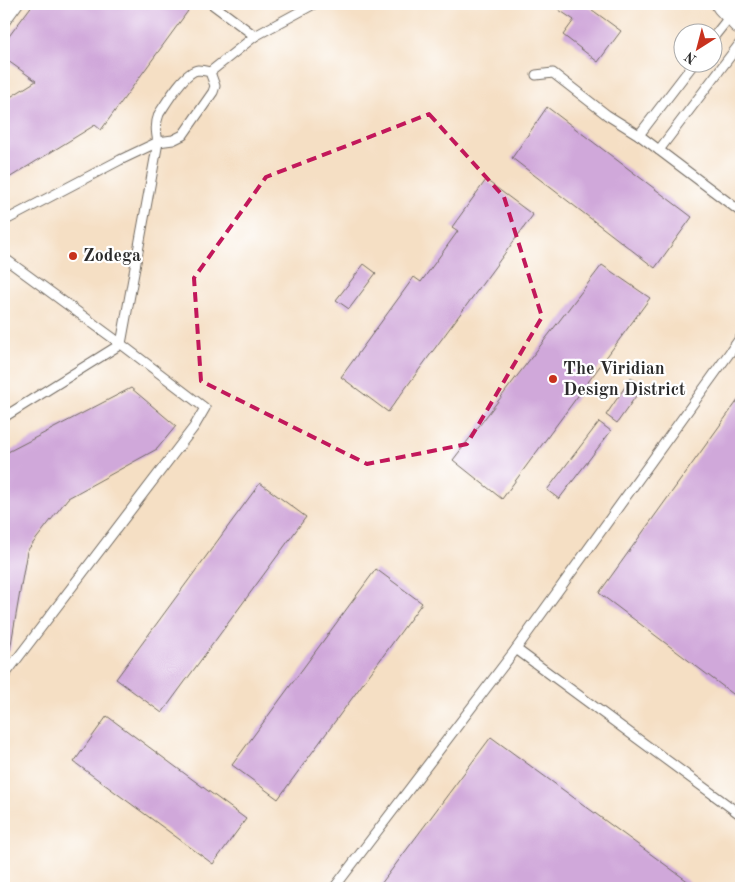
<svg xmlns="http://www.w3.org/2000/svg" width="745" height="892" viewBox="0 0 745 892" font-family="'Old Standard TT',serif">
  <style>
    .building { fill: #d0a8da }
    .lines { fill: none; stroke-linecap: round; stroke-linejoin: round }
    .service-casing { stroke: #726a61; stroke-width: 11 }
    .secondary-casing { stroke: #726a61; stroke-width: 28 }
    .service { stroke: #fff; stroke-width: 9 }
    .secondary { stroke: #fff; stroke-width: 26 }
    .marked { fill: none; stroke: #c2185b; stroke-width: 4; stroke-dasharray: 10 6; stroke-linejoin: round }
    .poi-dot { fill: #c8321e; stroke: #fff; stroke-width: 2 }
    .labels { text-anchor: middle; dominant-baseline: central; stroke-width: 4.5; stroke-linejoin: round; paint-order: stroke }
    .poi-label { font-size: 18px; font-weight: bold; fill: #2b2b2b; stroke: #fff; text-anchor: start }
  </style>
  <rect width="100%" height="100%" fill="#fff"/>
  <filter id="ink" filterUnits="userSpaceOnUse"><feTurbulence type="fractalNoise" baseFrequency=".02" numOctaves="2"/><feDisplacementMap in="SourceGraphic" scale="10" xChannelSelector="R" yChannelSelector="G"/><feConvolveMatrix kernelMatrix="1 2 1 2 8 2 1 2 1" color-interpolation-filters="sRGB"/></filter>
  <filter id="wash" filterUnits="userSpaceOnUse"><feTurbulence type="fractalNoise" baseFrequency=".0096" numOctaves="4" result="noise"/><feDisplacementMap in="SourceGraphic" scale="20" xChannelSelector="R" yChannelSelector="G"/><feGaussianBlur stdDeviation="1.12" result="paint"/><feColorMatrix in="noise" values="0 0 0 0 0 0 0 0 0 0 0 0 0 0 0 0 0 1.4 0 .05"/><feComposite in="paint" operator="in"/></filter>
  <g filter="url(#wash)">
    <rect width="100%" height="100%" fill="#f5dfc4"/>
    <g id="blocks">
      <g class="building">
        <path d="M33,4H178L188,11L101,130L95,125L4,181V101L36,81L4,58V43Z"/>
        <path d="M564,4H584L621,31L598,62L563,35L574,20L559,10Z"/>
        <path d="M547,107L692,217L655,268L512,158Z"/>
        <path d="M486,180L533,215L388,412L341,377L414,277L421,282L458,231L452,227Z"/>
        <path d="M364,264L376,273L349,309L336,300Z"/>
        <path d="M602,265L650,298L502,499L453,460Z"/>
        <path d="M631,378L643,386L617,423L606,415Z"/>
        <path d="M131,388L176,426L157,449L68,498L27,551L10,650L4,658V454Z"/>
        <path d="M741,396V700L599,593Z"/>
        <path d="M599,422L611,431L559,499L547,490Z"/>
        <path d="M260,483L306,517L162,713L116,679Z"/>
        <path d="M376,569L422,603L278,799L232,765Z"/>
        <path d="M107,716L246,819L213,864L74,762Z"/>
        <path d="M491,737L697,888H378Z"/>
      </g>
    </g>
  </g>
  <g filter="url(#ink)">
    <use href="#blocks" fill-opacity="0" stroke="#726a61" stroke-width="1"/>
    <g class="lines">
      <g class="service-casing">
        <g id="service">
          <path d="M4,23L18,4"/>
          <path d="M255,36L314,4"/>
          <path d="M712,39L731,15"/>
          <path d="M210,72L215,86L213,92L183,135L173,140L158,142C156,132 155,124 159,114C166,103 185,71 198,70C202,70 206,71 210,72L255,36L212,4"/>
          <path d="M536,75L553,73L607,115L639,135L741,212"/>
          <path d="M639,135L695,62"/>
          <path d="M659,150L741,42"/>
          <path d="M4,221L120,160L158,142"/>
          <path d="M4,258L121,344L4,417"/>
          <path d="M516,649L741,815"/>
          <path d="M4,676L194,427L205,408L121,344L158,142"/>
          <path d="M334,888L516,649L741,337"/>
        </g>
      </g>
      <g class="secondary-casing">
        <path id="secondary" d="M725,4L741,21"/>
      </g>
      <use href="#service" class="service"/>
      <use href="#secondary" class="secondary"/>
    </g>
  </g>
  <path class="marked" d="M429,114L504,197L542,317L467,444L367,464L201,381L194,278L266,177Z"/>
  <g class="poi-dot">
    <circle cx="73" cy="256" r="5"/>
    <circle cx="553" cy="379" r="5"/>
  </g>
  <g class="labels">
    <g class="poi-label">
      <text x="83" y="256">Zodega</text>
      <text x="563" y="369">The Viridian<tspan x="563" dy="21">Design District</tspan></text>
    </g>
  </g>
  <rect width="745" height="892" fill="none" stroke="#fff" stroke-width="20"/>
  <g transform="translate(698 48) rotate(216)"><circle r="24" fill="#ffffff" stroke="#aaaaaa"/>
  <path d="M0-4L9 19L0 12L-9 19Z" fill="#c8321e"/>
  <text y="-8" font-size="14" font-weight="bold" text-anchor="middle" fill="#2b2b2b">N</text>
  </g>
</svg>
